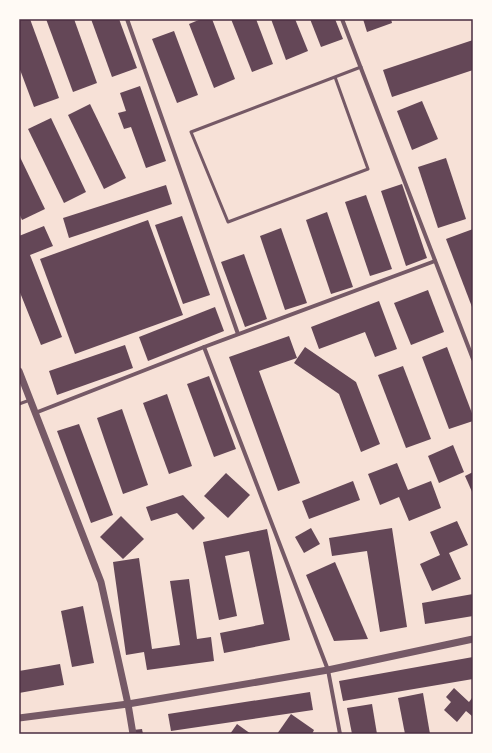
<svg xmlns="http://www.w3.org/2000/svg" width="492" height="753" viewBox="0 0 492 753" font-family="'Noto Sans',sans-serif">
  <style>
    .building { fill: #644757 }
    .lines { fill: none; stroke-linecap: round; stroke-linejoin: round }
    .service { stroke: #755966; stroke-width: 3 }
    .minor { stroke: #755966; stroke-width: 4 }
    .tertiary { stroke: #755966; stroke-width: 7 }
    .neatline { fill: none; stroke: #4a2c40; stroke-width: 1.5 }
  </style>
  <rect width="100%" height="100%" fill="#f7e1d7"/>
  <g class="building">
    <path d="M19,19H30L59,98L34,107L19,67Z"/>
    <path d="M46,19H74L97,83L73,92Z"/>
    <path d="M91,19H119L137,68L112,77Z"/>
    <path d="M201,19H212L235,79L214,88L189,24Z"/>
    <path d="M231,19H256L273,64L252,72Z"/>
    <path d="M271,19H295L308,51L286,60Z"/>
    <path d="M310,19H335L343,39L321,47Z"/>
    <path d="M363,19H391L392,23L367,32Z"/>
    <path d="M174,31L198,95L177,103L152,39Z"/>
    <path d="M473,40V70L392,97L383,70Z"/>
    <path d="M140,86L166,161L146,168L131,127L124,129L118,113L126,111L120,93Z"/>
    <path d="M422,101L438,139L412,150L397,111Z"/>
    <path d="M90,104L126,178L104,189L68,115Z"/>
    <path d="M51,118L86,192L64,203L28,129Z"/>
    <path d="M19,155L45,209L22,220L19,213Z"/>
    <path d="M446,158L466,219L438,228L418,167Z"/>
    <path d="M402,184L427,258L406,266L381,191Z"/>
    <path d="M166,185L172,204L69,238L63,218Z"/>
    <path d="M366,195L392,269L370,276L345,202Z"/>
    <path d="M327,212L353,287L331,294L306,220Z"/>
    <path d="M182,216L210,295L183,304L155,225Z"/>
    <path d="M148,220L183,315L75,354L40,259Z"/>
    <path d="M44,226L53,246L30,255L62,337L41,345L19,290V236Z"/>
    <path d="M281,228L307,303L285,310L260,236Z"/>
    <path d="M473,229V306L472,307L446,239Z"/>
    <path d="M244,254L267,319L245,327L221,262Z"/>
    <path d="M428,290L444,332L411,345L394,303Z"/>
    <path d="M379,301L397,349L375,357L365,332L319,349L311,327Z"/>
    <path d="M215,307L224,331L148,361L139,337Z"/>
    <path d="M289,336L297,358L259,371L300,483L278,491L229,357Z"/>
    <path d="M125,345L133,368L57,395L49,371Z"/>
    <path d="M305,347L356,382L380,444L361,452L339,394L294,363Z"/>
    <path d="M447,347L473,416V421L449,429L422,357Z"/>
    <path d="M403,366L431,439L406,448L378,375Z"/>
    <path d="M209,376L236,449L214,457L187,384Z"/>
    <path d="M167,394L192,466L169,474L143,403Z"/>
    <path d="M122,409L148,485L123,494L97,418Z"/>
    <path d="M79,424L113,515L91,523L57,431Z"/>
    <path d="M453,445L464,472L439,483L428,456Z"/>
    <path d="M397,463L408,490L431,481L441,508L409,521L399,497L380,505L368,474Z"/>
    <path d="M473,472V494L465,476Z"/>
    <path d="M226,473L250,495L228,518L204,496Z"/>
    <path d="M353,481L360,500L309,519L302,501Z"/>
    <path d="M183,495L205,518L193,530L177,513L151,521L146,507Z"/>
    <path d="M121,516L144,539L123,559L100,537Z"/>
    <path d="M457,521L468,545L449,553L461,579L432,591L420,564L440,555L430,532Z"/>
    <path d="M311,528L320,544L304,553L295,537Z"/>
    <path d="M392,528L407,627L380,632L367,551L332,556L329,538Z"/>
    <path d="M267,529L290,640L224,653L220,633L264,624L249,551L225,556L237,616L219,620L203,542Z"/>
    <path d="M139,558L152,649L180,645L170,581L189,579L197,639L211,637L214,661L147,670L144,652L126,655L113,562Z"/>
    <path d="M335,562L368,639L334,641L306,575Z"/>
    <path d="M473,594V616L425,624L422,603Z"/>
    <path d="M83,606L94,663L72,667L61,611Z"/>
    <path d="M473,657V679L343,701L339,681Z"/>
    <path d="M60,664L64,685L19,693V671Z"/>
    <path d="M454,688L469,702L472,698L473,699V715L472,716L466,711L457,722L444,710L451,702L446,697Z"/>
    <path d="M310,692L313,710L171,731L168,714Z"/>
    <path d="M423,693L430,734H405L398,698Z"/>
    <path d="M372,704L377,734H352L347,708Z"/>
    <path d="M291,714L314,730L312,734H277Z"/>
    <path d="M237,724L251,734H230Z"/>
    <path d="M142,729L143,734H134L133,730Z"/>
  </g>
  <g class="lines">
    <g class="service">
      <path d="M335,77L368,169L228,222L191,132L361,67"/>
      <path d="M19,404L30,400"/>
    </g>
    <g class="minor">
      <path d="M127,19L238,334"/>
      <path d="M342,19L473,359"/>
      <path d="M204,347L328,670L340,734"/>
      <path d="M35,413L204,347L435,261"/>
    </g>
    <g class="tertiary">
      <path d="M19,371L101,582L128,704L133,734"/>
      <path d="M19,718L128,704L328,670L473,639"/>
    </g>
  </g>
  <rect width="492" height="753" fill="none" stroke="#fffaf5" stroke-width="40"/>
  <rect x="20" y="20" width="452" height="713" class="neatline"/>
</svg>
